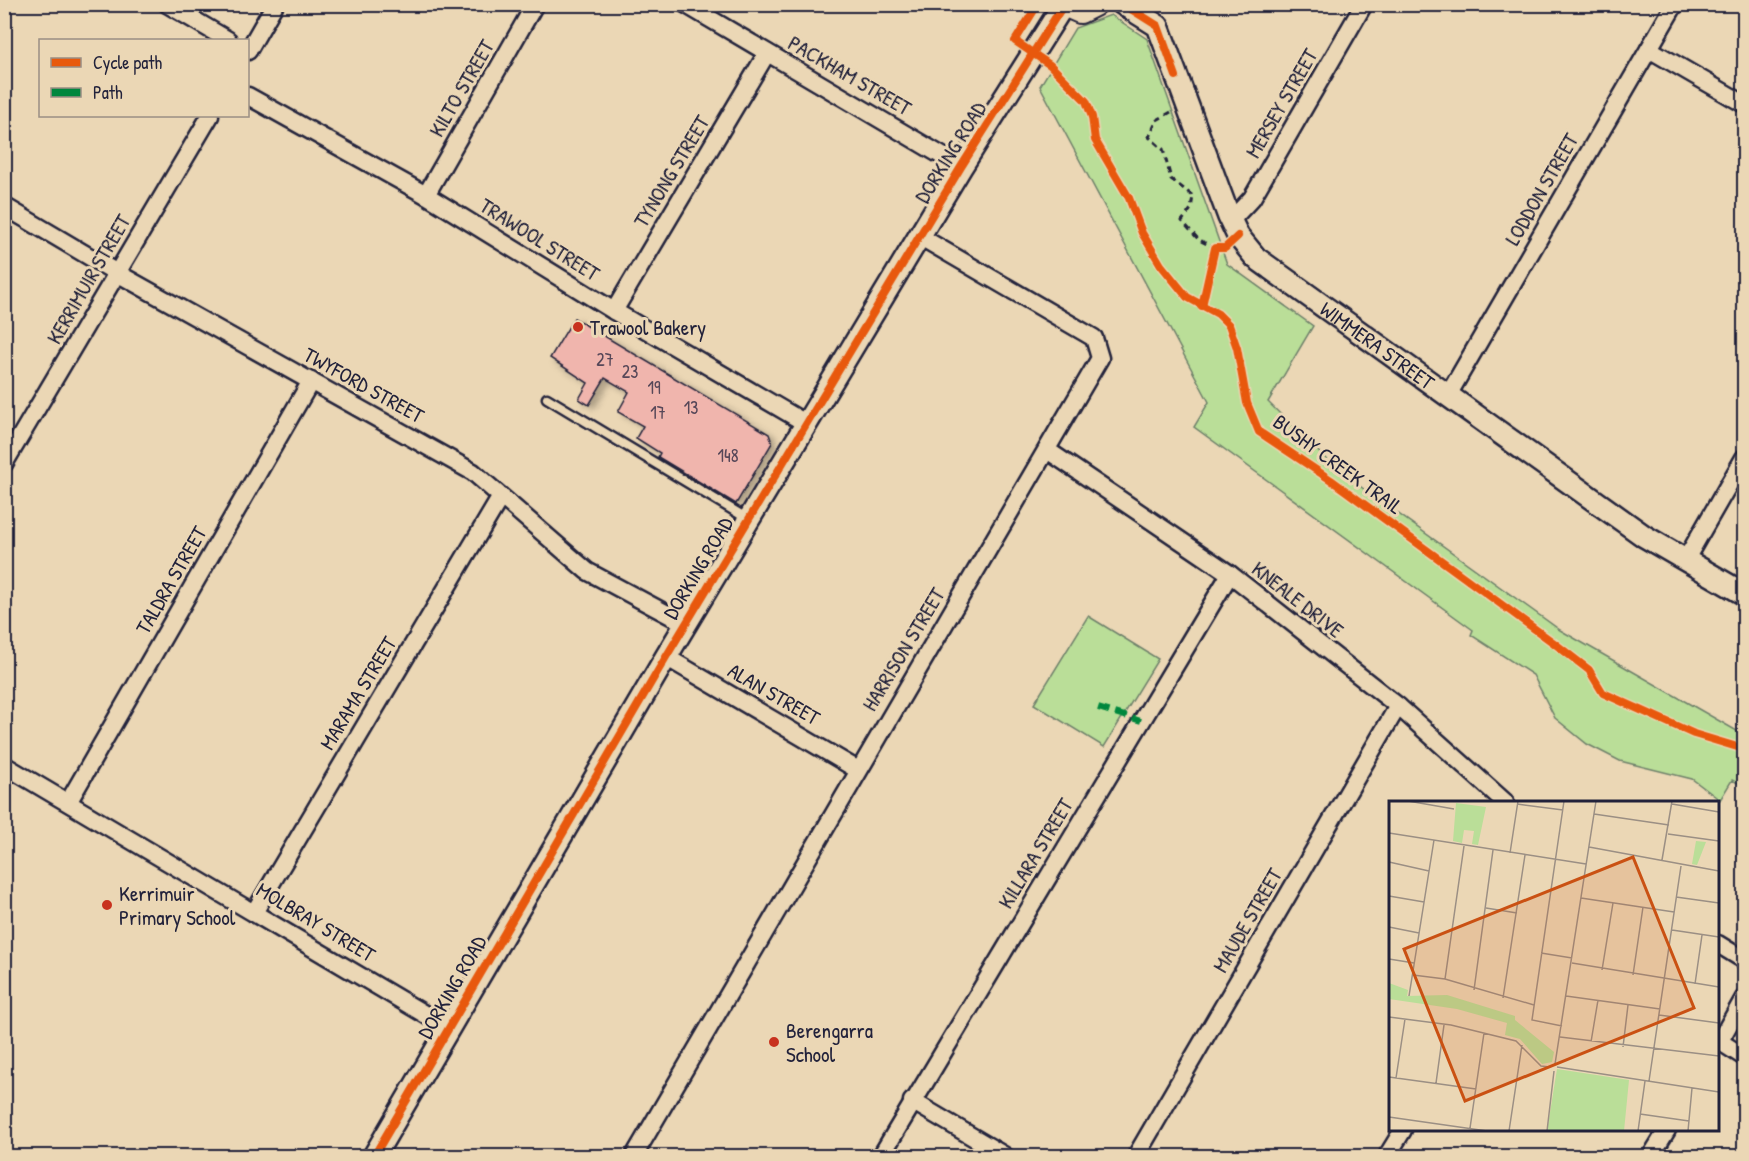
<svg xmlns="http://www.w3.org/2000/svg" width="1749" height="1161" viewBox="0 0 1749 1161" font-family="'Patrick Hand',sans-serif">
  <style>
    .green { fill: #bade98; stroke: #6e806a; stroke-width: 1.5 }
    .building { fill: #f0b5ad; stroke: #22223b; stroke-width: 1.5; filter: url(#shadow) }
    .lines { fill: none; stroke-linecap: round; stroke-linejoin: round }
    .service-casing { stroke: #22223b; stroke-width: 13 }
    .minor-casing { stroke: #22223b; stroke-width: 21 }
    .tertiary-casing { stroke: #22223b; stroke-width: 26 }
    .secondary-casing { stroke: #22223b; stroke-width: 28 }
    .path { stroke: #22223b; stroke-width: 3; stroke-dasharray: 6 4.5; stroke-linecap: butt }
    .service { stroke: #ebd7b5; stroke-width: 8 }
    .minor { stroke: #ebd7b5; stroke-width: 16 }
    .tertiary { stroke: #ebd7b5; stroke-width: 21 }
    .secondary { stroke: #ebd7b5; stroke-width: 24 }
    .quiet { stroke: #00873e; stroke-width: 6; stroke-dasharray: 12 6; stroke-linecap: butt }
    .cycleway-casing { stroke: #ebd7b5; stroke-width: 11 }
    .cycleway { stroke: #e8590c; stroke-width: 8 }
    .poi-dot { fill: #c8321e; stroke: #ebd7b5; stroke-width: 2 }
    .labels { text-anchor: middle; dominant-baseline: central; stroke-width: 6; stroke-linejoin: round; paint-order: stroke }
    .number-label { font-size: 18px; fill: #564758 }
    .street-label { font-size: 21px; fill: #22223b; stroke: #ebd7b5 }
    .poi-label { font-size: 21px; fill: #22223b; stroke: #ebd7b5; text-anchor: start }
    .inset-road { fill: none; stroke: #9b8f84; stroke-width: 1.5 }
    .view { fill: #ca5113; fill-opacity: 0.15; stroke: #ca5113; stroke-width: 3 }
    .inset-edge { fill: none; stroke: #22223b; stroke-width: 3 }
  </style>
  <defs>
    <filter id="shadow"><feDropShadow dx="5" dy="3" stdDeviation="3" flood-color="#0004"/></filter>
  </defs>
  <rect width="100%" height="100%" fill="#ebd7b5"/>
  <filter id="ink" filterUnits="userSpaceOnUse"><feTurbulence type="fractalNoise" baseFrequency=".0167" numOctaves="2"/><feDisplacementMap in="SourceGraphic" scale="12" xChannelSelector="R" yChannelSelector="G"/><feConvolveMatrix kernelMatrix="1 2 1 2 8 2 1 2 1" color-interpolation-filters="sRGB"/></filter>
  <g filter="url(#ink)">
    <g class="green">
      <path d="M1111,15L1147,39L1227,264L1313,326L1268,402L1336,469L1560,630L1744,735V786L1732,780L1720,800L1692,779L1620,761L1587,744L1555,718L1533,675L1471,635L1473,630L1194,427L1209,402L1040,86L1075,28Z"/>
      <path d="M1088,616L1158,659L1104,747L1034,704Z"/>
    </g>
    <path class="building" d="M574,318L769,434L772,443L736,504L658,457L660,453L636,438L643,426L618,412L629,392L605,378L589,405L579,399L588,383L550,358Z"/>
    <g class="lines">
      <g class="service-casing">
        <path id="service" d="M547,398L748,519"/>
      </g>
      <g class="minor-casing">
        <g id="minor">
          <path d="M167,4L228,40"/>
          <path d="M685,4L961,167"/>
          <path d="M1649,49L1744,104"/>
          <path d="M248,51L275,4"/>
          <path d="M248,96L426,195L614,311L807,424"/>
          <path d="M426,195L535,4"/>
          <path d="M4,206L117,273L473,472L587,571L686,624"/>
          <path d="M1229,217L1236,215L1252,198L1364,4"/>
          <path d="M614,311L767,53"/>
          <path d="M1447,397L1675,4"/>
          <path d="M1047,450L1230,574L1398,706L1505,802"/>
          <path d="M4,464L210,116"/>
          <path d="M1686,559L1744,458"/>
          <path d="M666,657L858,770"/>
          <path d="M4,765L448,1028"/>
          <path d="M69,801L311,381"/>
          <path d="M255,911L500,498"/>
          <path d="M1718,944L1744,960"/>
          <path d="M1719,1041L1744,1057"/>
          <path d="M1718,1044L1744,998"/>
          <path d="M912,1101L1005,1156"/>
          <path d="M634,1156L1100,358L1094,338L919,236"/>
          <path d="M881,1156L1230,574"/>
          <path d="M1136,1156L1398,706"/>
          <path d="M1387,1156L1403,1130"/>
          <path d="M1651,1156L1667,1130"/>
        </g>
      </g>
      <g class="tertiary-casing">
        <g id="tertiary">
          <path id="s1" d="M1123,4L1158,26L1229,217L1238,236L1256,258L1644,536L1744,594"/>
          <path d="M374,1156L666,657L961,167L1064,4"/>
        </g>
      </g>
      <g class="secondary-casing">
        <path id="secondary" d="M1064,4L1080,11L1094,4"/>
      </g>
      <path class="path" d="M1171,112L1157,120L1149,137L1163,149L1171,179L1193,196L1191,209L1182,221L1199,240L1215,248"/>
      <use href="#service" class="service"/>
      <use href="#minor" class="minor"/>
      <use href="#tertiary" class="tertiary"/>
      <use href="#secondary" class="secondary"/>
      <path class="quiet" d="M1098,708L1141,721"/>
      <g class="cycleway-casing">
        <g id="cycleway">
          <path d="M1038,4L1015,41L1050,65L1086,101L1092,117L1095,140L1129,198L1142,233L1161,265L1187,297L1218,314L1229,325L1237,348L1247,403L1259,432L1331,480L1554,643L1589,670L1603,693L1694,734L1744,749"/>
          <path d="M1123,4L1158,26L1176,76"/>
          <path d="M1202,306L1215,248H1225L1238,236"/>
          <path d="M374,1156L666,657L961,167L1064,4"/>
        </g>
      </g>
      <use href="#cycleway" class="cycleway"/>
    </g>
  </g>
  <g class="poi-dot">
    <circle cx="578" cy="327" r="6"/>
    <circle cx="107" cy="905" r="6"/>
    <circle cx="774" cy="1042" r="6"/>
  </g>
  <g class="labels">
    <g class="number-label">
      <text x="605" y="359">27</text>
      <text x="630" y="371">23</text>
      <text x="654" y="387">19</text>
      <text x="691" y="407">13</text>
      <text x="658" y="412">17</text>
      <text x="728" y="455">148</text>
    </g>
    <g class="street-label">
      <text transform="translate(850 75) rotate(30)">PACKHAM STREET</text>
      <text transform="translate(461 88) rotate(-60)">KILTO STREET</text>
      <text transform="translate(1281 103) rotate(-60)">MERSEY STREET</text>
      <text transform="translate(950 152) rotate(-58)">DORKING ROAD</text>
      <text transform="translate(671 171) rotate(-59)">TYNONG STREET</text>
      <text transform="translate(1541 189) rotate(-60)">LODDON STREET</text>
      <text transform="translate(540 239) rotate(32)">TRAWOOL STREET</text>
      <text transform="translate(88 279) rotate(-60)">KERRIMUIR STREET</text>
      <text stroke="none"><textPath href="#s1" startOffset="444">WIMMERA STREET</textPath></text>
      <text transform="translate(364 385) rotate(29)">TWYFORD STREET</text>
      <text transform="translate(1338 464) rotate(36)">BUSHY CREEK TRAIL</text>
      <text transform="translate(698 568) rotate(-59)">DORKING ROAD</text>
      <text transform="translate(171 580) rotate(-60)">TALDRA STREET</text>
      <text transform="translate(1298 599) rotate(38)">KNEALE DRIVE</text>
      <text transform="translate(903 649) rotate(-59)">HARRISON STREET</text>
      <text transform="translate(358 693) rotate(-59)">MARAMA STREET</text>
      <text transform="translate(774 694) rotate(30)">ALAN STREET</text>
      <text transform="translate(1035 853) rotate(-59)">KILLARA STREET</text>
      <text transform="translate(1247 920) rotate(-60)">MAUDE STREET</text>
      <text transform="translate(316 922) rotate(31)">MOLBRAY STREET</text>
      <text transform="translate(452 987) rotate(-60)">DORKING ROAD</text>
    </g>
    <g class="poi-label">
      <text x="590" y="327">Trawool Bakery</text>
      <text x="119" y="893">Kerrimuir<tspan x="119" dy="24">Primary School</tspan></text>
      <text x="786" y="1030">Berengarra<tspan x="786" dy="24">School</tspan></text>
    </g>
  </g>
  <g transform="translate(1389 801)">
    <rect width="330" height="330" fill="#ebd7b5"/>
    <path d="M67,2L97,6L89,44L83,43L85,30L75,29L73,42L64,40ZM307,40L317,41L308,64L303,63ZM0,182L19,189L18,195L58,194L126,215V219L165,251L163,261L153,263L131,238L116,234L118,222L68,208L0,198ZM168,268L240,279L235,330H158Z" fill="#bade98"/>
    <path class="inset-road" d="M19,0L65,8M128,3L174,9M283,3L330,11M205,13L280,24M0,32L197,63M279,33L330,40M200,46L330,70M121,52L129,0M273,59L283,0M0,61L40,70M0,95L35,101M287,96L330,102M192,97L285,111M97,107L128,112M0,126L30,132M283,129L330,136M152,152L183,157M0,158L25,162M183,162L330,186M213,169L224,102M24,174L56,178L145,204M244,174L254,106M56,178L75,45M306,183L313,134M85,189L104,49M20,195L45,39M177,195L271,208M114,197L136,54M270,214L330,222M0,216L62,224L127,240L152,265L161,266M173,225L143,219L175,0M171,236L330,255M202,241L209,199M234,246L239,204M166,263L207,0M168,266L330,291M0,276L87,288M7,277L16,218M260,280L292,65M47,282L55,224M251,313L300,320M0,316L98,330M81,327L95,232M120,330L133,244M158,330L165,270M249,330L256,280M299,330L303,287"/>
    <path class="view" d="M244,56L305,207L76,300L15,148Z"/>
    <rect width="330" height="330" class="inset-edge"/>
  </g>
  <rect width="1749" height="1161" fill="none" stroke="#ebd7b5" stroke-width="24"/>
  <rect x="12" y="12" width="1725" height="1137" fill="none" stroke="#22223b" stroke-width="2" filter="url(#ink)"/>
  <rect x="39" y="39" width="210" height="78" fill="#ebd7b5" stroke="#9b8f84" stroke-width="1.5"/>
  <rect x="51" y="58" width="30" height="9" fill="#e8590c" stroke="#9b8f84" stroke-width="1.5"/>
  <text x="93" y="69" font-size="18" fill="#22223b">Cycle path</text>
  <rect x="51" y="88" width="30" height="9" fill="#00873e" stroke="#9b8f84" stroke-width="1.5"/>
  <text x="93" y="99" font-size="18" fill="#22223b">Path</text>
</svg>
